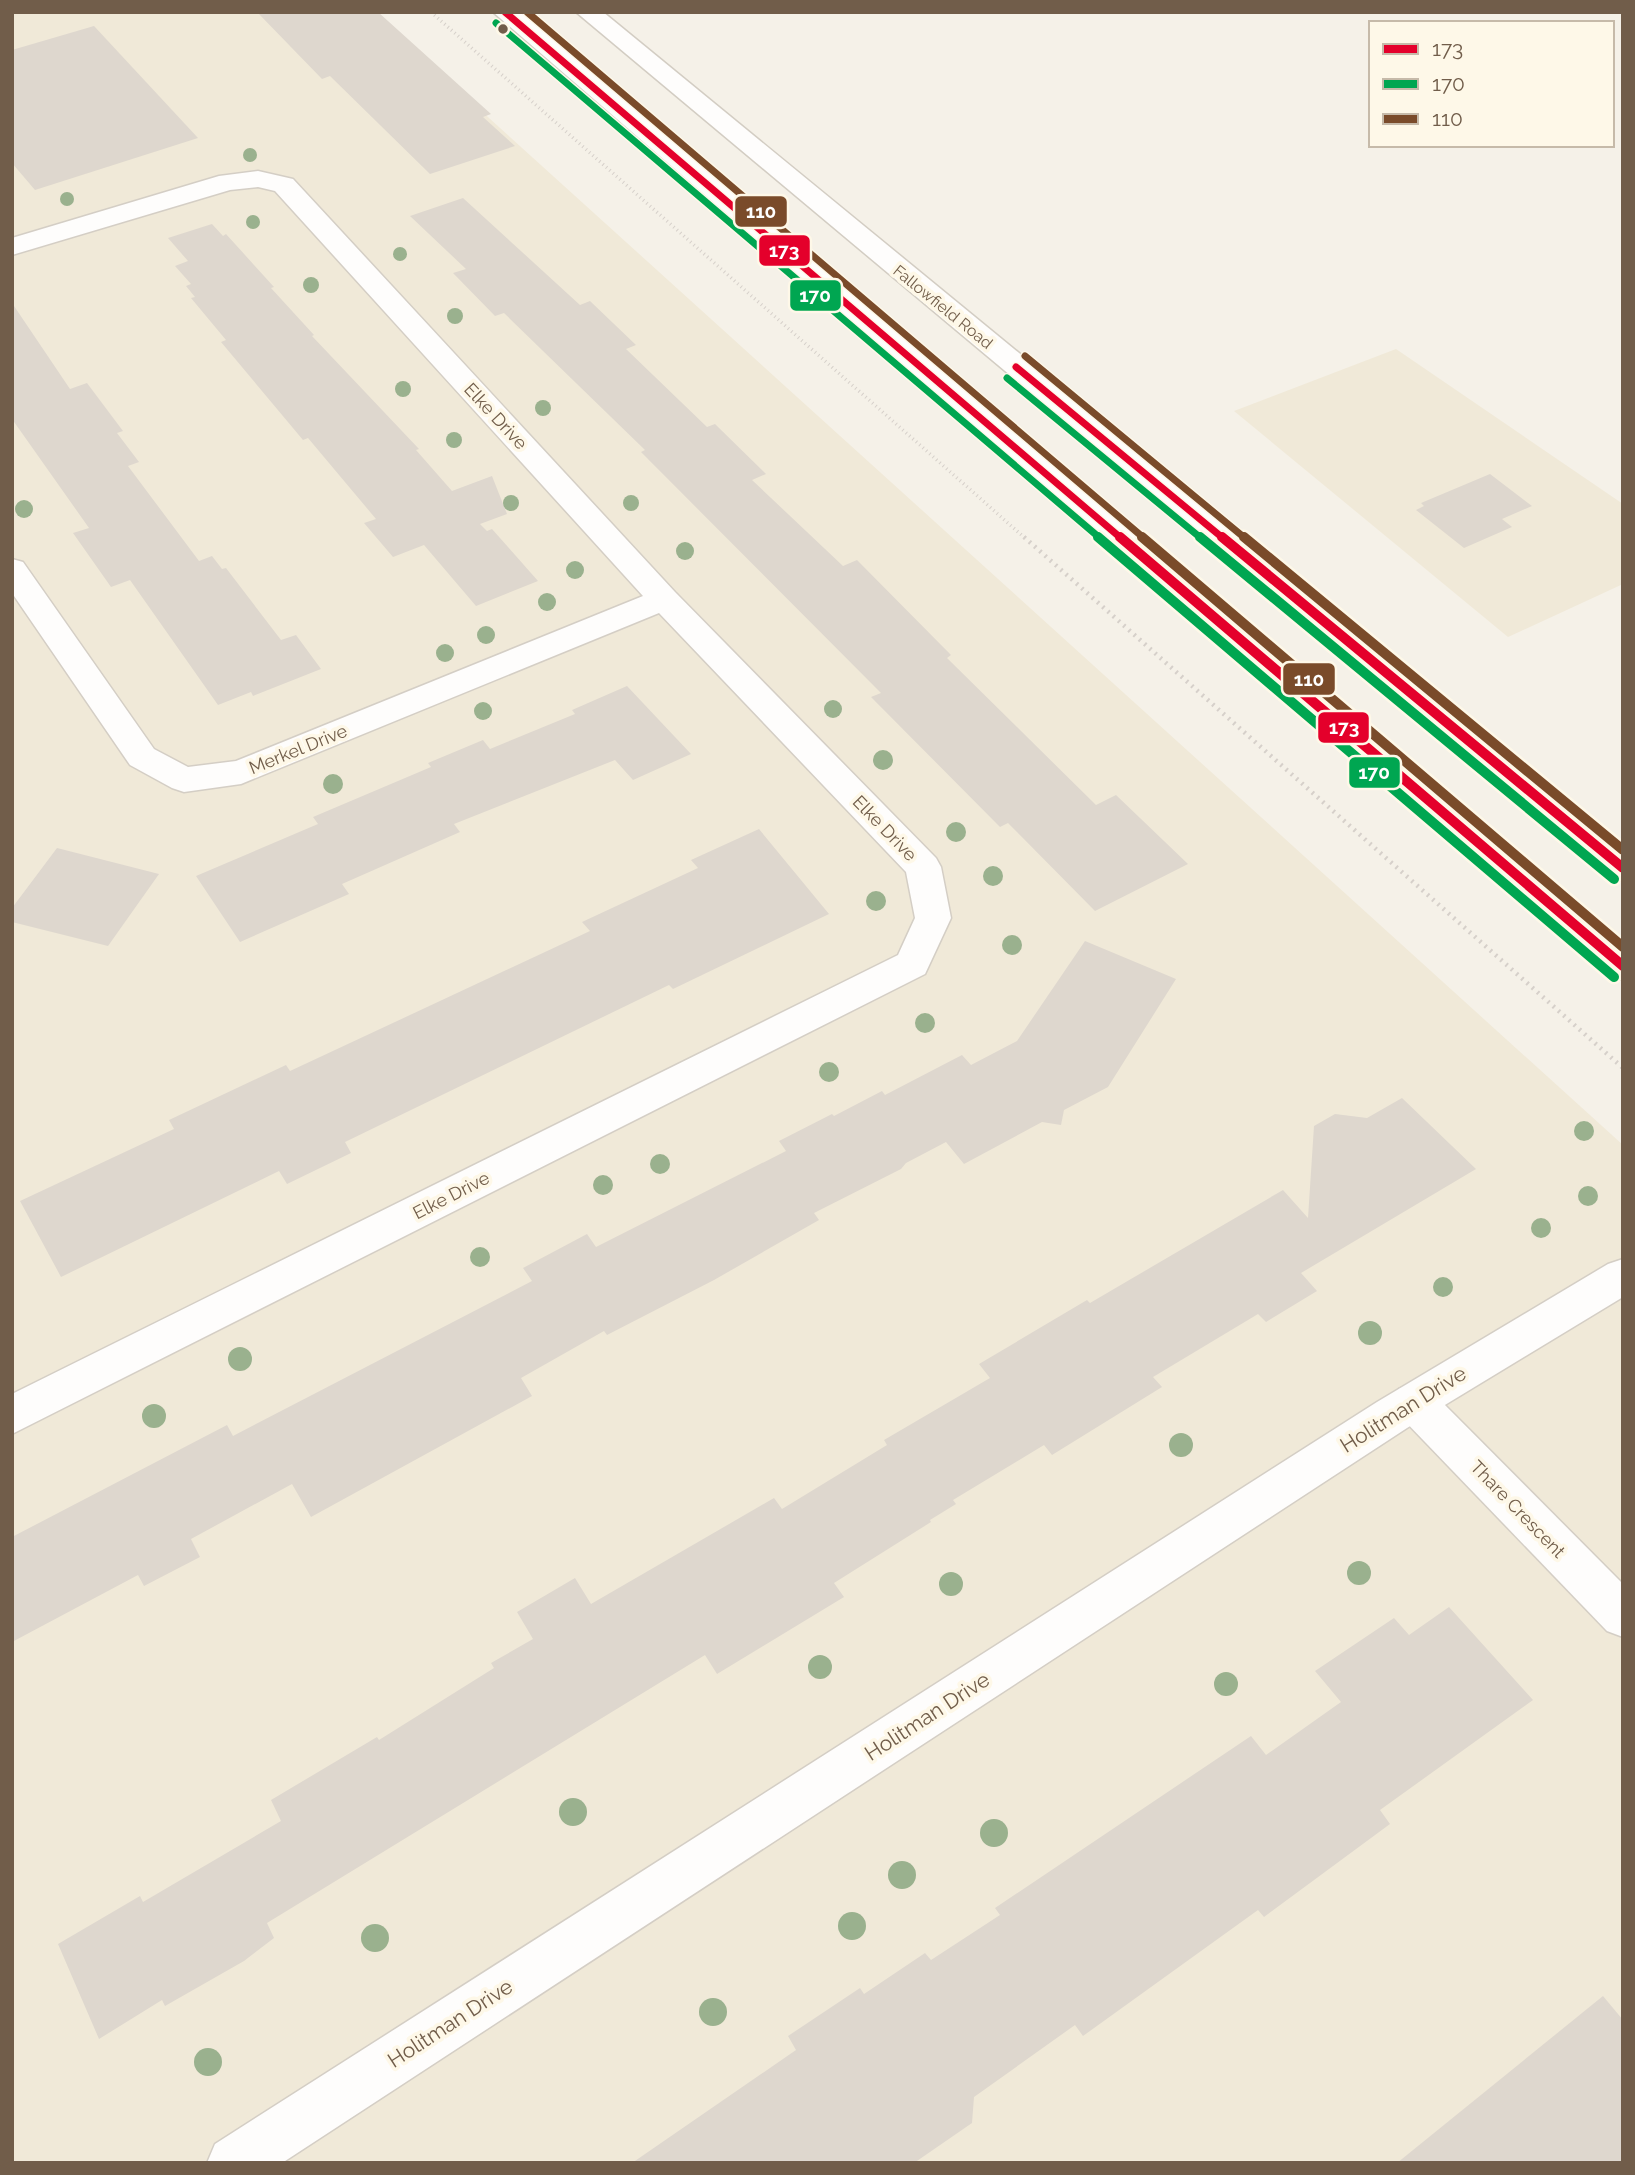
<svg xmlns="http://www.w3.org/2000/svg" width="1635" height="2175" viewBox="0 0 1635 2175" font-family="Raleway,sans-serif">
  <style>
    .residential { fill: #f0e9d8 }
    .building { fill: #ded7ce }
    .lines { fill: none; stroke-linecap: round; stroke-linejoin: round }
    .minor-casing { stroke: #d4cec5; stroke-width: 3 }
    .tertiary-casing { stroke: #d4cec5; stroke-width: 3 }
    .secondary-casing { stroke: #d3cdc3; stroke-width: 3 }
    .path-far1 { stroke: #d6d0ca; stroke-width: 3.5; stroke-dasharray: 1 3.5; stroke-linecap: butt }
    .path { stroke: #d6d0ca; stroke-width: 4.5; stroke-dasharray: 2 5; stroke-linecap: butt }
    .minor { fill: #fefdfc; fill-rule: evenodd }
    .tertiary { fill: #fefdfc; fill-rule: evenodd }
    .secondary { fill: #fefdfc; fill-rule: evenodd }
    .bus-1-far1-casing { stroke: #fef8e8; stroke-width: 10 }
    .bus-1-casing { stroke: #fef8e8; stroke-width: 15 }
    .bus-2-far1-casing { stroke: #fef8e8; stroke-width: 10 }
    .bus-2-casing { stroke: #fef8e8; stroke-width: 15 }
    .bus-3-far1-casing { stroke: #fef8e8; stroke-width: 10 }
    .bus-3-casing { stroke: #fef8e8; stroke-width: 15 }
    .bus-1-far1 { stroke: #e4002b; stroke-width: 7 }
    .bus-1 { stroke: #e4002b; stroke-width: 10 }
    .bus-2-far1 { stroke: #00a651; stroke-width: 7 }
    .bus-2 { stroke: #00a651; stroke-width: 10 }
    .bus-3-far1 { stroke: #7a4b2a; stroke-width: 7 }
    .bus-3 { stroke: #7a4b2a; stroke-width: 10 }
    .tree { fill: #9ab18e }
    .bus-dot { fill: #715d4a; stroke: #fef8e8; stroke-width: 2.5 }
    .labels { text-anchor: middle; dominant-baseline: central; stroke-width: 7; stroke-linejoin: round; paint-order: stroke }
    .far-street-label { font-size: 16px; fill: #715d4a; stroke: #fef8e8 }
    .street-label { font-size: 18px; fill: #715d4a; stroke: #fef8e8 }
    .near-street-label { font-size: 21px; fill: #715d4a; stroke: #fef8e8 }
    .line-badge { stroke: #fef8e8; stroke-width: 2.5 }
    .badge-label { font-size: 19px; text-anchor: middle; font-weight: bold; fill: #fff }
  </style>
  <rect width="100%" height="100%" fill="#f5f1e8"/>
  <g class="residential">
    <path d="M12,12H372L1623,1145V2163H12Z"/>
    <path d="M1396,349L1623,504V584L1508,637L1234,411Z"/>
  </g>
  <g class="building">
    <path d="M257,12H378L491,114L483,117L515,146L430,174L330,76L322,79Z"/>
    <path d="M94,26L198,138L35,190L12,163V50Z"/>
    <path d="M463,198L580,305L590,301L636,345L626,349L707,427L715,424L766,474L752,480L843,566L857,560L951,655L947,658L1096,805L1116,795L1188,864L1095,911L1008,823L1000,827L871,697L881,693L641,452L645,450L504,313L495,316L453,273L466,269L410,216Z"/>
    <path d="M212,224L223,236L226,234L274,287L271,288L314,335L312,336L419,449L416,450L452,491L492,476L507,514L480,524L487,531L492,529L538,581L476,606L424,545L393,557L364,523L376,519L308,438L303,440L221,342L226,340L191,298L195,297L186,286L191,284L175,266L188,261L168,238Z"/>
    <path d="M12,303L70,389L87,383L123,431L117,433L139,462L128,466L199,561L212,556L222,569L226,568L281,640L296,635L321,669L253,696L251,692L218,705L130,580L111,587L73,533L89,528L12,419Z"/>
    <path d="M1490,474L1532,506L1502,519L1512,527L1464,548L1416,510L1424,506L1421,503Z"/>
    <path d="M627,686L691,754L633,780L615,760L454,824L460,832L342,884L349,894L240,942L196,876L318,824L313,817L431,767L428,763L483,740L490,749L575,714L572,710Z"/>
    <path d="M759,829L829,914L673,989L669,985L345,1142L351,1153L287,1184L279,1171L61,1277L20,1201L174,1129L169,1120L286,1065L290,1071L590,931L582,922L698,868L691,860Z"/>
    <path d="M57,848L159,874L108,946L12,922V908Z"/>
    <path d="M1085,941L1176,979L1108,1087L1064,1110L1061,1125L1042,1122L964,1164L946,1142L906,1163L901,1169L814,1213L819,1220L714,1280L607,1335L604,1331L521,1378L532,1396L311,1517L292,1484L191,1539L200,1557L144,1586L138,1575L12,1642V1537L227,1425L233,1436L532,1281L523,1268L587,1234L596,1247L786,1151L779,1141L832,1114L834,1116L882,1091L885,1095L962,1055L971,1065L1017,1041Z"/>
    <path d="M1402,1098L1476,1169L1301,1273L1317,1291L1266,1322L1258,1314L1153,1377L1162,1387L1052,1455L1044,1445L953,1500L956,1504L930,1520L931,1522L834,1583L844,1597L717,1674L705,1655L267,1923L274,1938L244,1961L165,2006L162,2000L99,2039L58,1944L140,1896L143,1902L281,1821L271,1800L377,1737L379,1740L494,1668L491,1663L533,1639L517,1612L575,1578L591,1604L774,1498L782,1509L887,1445L884,1440L990,1378L979,1364L1087,1300L1090,1303L1283,1190L1308,1218L1314,1126L1335,1114L1367,1118Z"/>
    <path d="M1449,1607L1533,1700L1380,1810L1390,1824L1264,1917L1258,1910L1083,2036L1075,2025L974,2097L972,2123L914,2163H632L796,2050L788,2036L860,1988L864,1994L925,1953L931,1960L1000,1915L995,1908L1251,1736L1266,1755L1341,1702L1315,1671L1394,1618L1409,1635Z"/>
    <path d="M1603,1996L1623,2020V2163H1397Z"/>
  </g>
  <g class="lines">
    <g class="minor-casing">
      <g id="minor">
        <path d="M258,171L293,179L675,592L936,858L941,867L951,918L925,974L12,1434V1394L898,955L915,918L906,872L659,613L241,784L184,792L172,788L130,765L12,593V559L23,562L154,749L188,767L236,761L643,596L275,191L258,187L230,190L12,255V238L219,176Z"/>
        <path d="M1414,1383L1429,1389L1623,1584V1637L1607,1631L1399,1415L1393,1402L1399,1389Z"/>
      </g>
    </g>
    <g class="tertiary-casing">
      <path id="tertiary" d="M1623,1259V1297L1407,1428L282,2163H207L215,2144L1377,1402L1608,1264Z"/>
    </g>
    <g class="secondary-casing">
      <g id="secondary">
        <path d="M493,12H520L1623,945V980L1610,976Z"/>
        <path d="M576,12H603L1623,848V881L1610,877Z"/>
      </g>
    </g>
    <path class="path-far1" d="M431,12L1026,539"/>
    <path class="path" d="M1024,537L1623,1068"/>
    <use href="#minor" class="minor"/>
    <use href="#tertiary" class="tertiary"/>
    <use href="#secondary" class="secondary"/>
    <g class="bus-1-far1-casing">
      <g id="bus-1-far1">
        <path d="M505,12L1122,539"/>
        <path d="M1016,367L1224,539"/>
      </g>
    </g>
    <g class="bus-1-casing">
      <g id="bus-1">
        <path d="M1120,537L1623,966"/>
        <path d="M1222,537L1623,868"/>
      </g>
    </g>
    <g class="bus-2-far1-casing">
      <g id="bus-2-far1">
        <path d="M496,23L1101,539"/>
        <path d="M1007,378L1202,539"/>
      </g>
    </g>
    <g class="bus-2-casing">
      <g id="bus-2">
        <path d="M1098,537L1614,977"/>
        <path d="M1200,537L1614,879"/>
      </g>
    </g>
    <g class="bus-3-far1-casing">
      <g id="bus-3-far1">
        <path d="M527,12L1145,539"/>
        <path d="M1025,356L1246,539"/>
      </g>
    </g>
    <g class="bus-3-casing">
      <g id="bus-3">
        <path d="M1142,537L1623,947"/>
        <path d="M1244,537L1623,850"/>
      </g>
    </g>
    <use href="#bus-1-far1" class="bus-1-far1"/>
    <use href="#bus-1" class="bus-1"/>
    <use href="#bus-2-far1" class="bus-2-far1"/>
    <use href="#bus-2" class="bus-2"/>
    <use href="#bus-3-far1" class="bus-3-far1"/>
    <use href="#bus-3" class="bus-3"/>
  </g>
  <g class="tree">
    <circle cx="250" cy="155" r="7"/>
    <circle cx="67" cy="199" r="7"/>
    <circle cx="253" cy="222" r="7"/>
    <circle cx="400" cy="254" r="7"/>
    <circle cx="311" cy="285" r="8"/>
    <circle cx="455" cy="316" r="8"/>
    <circle cx="403" cy="389" r="8"/>
    <circle cx="543" cy="408" r="8"/>
    <circle cx="454" cy="440" r="8"/>
    <circle cx="511" cy="503" r="8"/>
    <circle cx="631" cy="503" r="8"/>
    <circle cx="24" cy="509" r="9"/>
    <circle cx="685" cy="551" r="9"/>
    <circle cx="575" cy="570" r="9"/>
    <circle cx="547" cy="602" r="9"/>
    <circle cx="486" cy="635" r="9"/>
    <circle cx="445" cy="653" r="9"/>
    <circle cx="833" cy="709" r="9"/>
    <circle cx="483" cy="711" r="9"/>
    <circle cx="883" cy="760" r="10"/>
    <circle cx="333" cy="784" r="10"/>
    <circle cx="956" cy="832" r="10"/>
    <circle cx="993" cy="876" r="10"/>
    <circle cx="876" cy="901" r="10"/>
    <circle cx="1012" cy="945" r="10"/>
    <circle cx="925" cy="1023" r="10"/>
    <circle cx="829" cy="1072" r="10"/>
    <circle cx="1584" cy="1131" r="10"/>
    <circle cx="660" cy="1164" r="10"/>
    <circle cx="603" cy="1185" r="10"/>
    <circle cx="1588" cy="1196" r="10"/>
    <circle cx="1541" cy="1228" r="10"/>
    <circle cx="480" cy="1257" r="10"/>
    <circle cx="1443" cy="1287" r="10"/>
    <circle cx="1370" cy="1333" r="12"/>
    <circle cx="240" cy="1359" r="12"/>
    <circle cx="154" cy="1416" r="12"/>
    <circle cx="1181" cy="1445" r="12"/>
    <circle cx="1359" cy="1573" r="12"/>
    <circle cx="951" cy="1584" r="12"/>
    <circle cx="820" cy="1667" r="12"/>
    <circle cx="1226" cy="1684" r="12"/>
    <circle cx="573" cy="1812" r="14"/>
    <circle cx="994" cy="1833" r="14"/>
    <circle cx="902" cy="1875" r="14"/>
    <circle cx="852" cy="1926" r="14"/>
    <circle cx="375" cy="1938" r="14"/>
    <circle cx="713" cy="2012" r="14"/>
    <circle cx="208" cy="2062" r="14"/>
  </g>
  <circle class="bus-dot" cx="503" cy="29" r="6"/>
  <g class="labels">
    <g class="far-street-label">
      <text transform="translate(943 307) rotate(39)">Fallowfield Road</text>
    </g>
    <g class="street-label">
      <text transform="translate(496 416) rotate(47)">Elke Drive</text>
      <text transform="translate(298 749) rotate(-22)">Merkel Drive</text>
      <text transform="translate(885 828) rotate(46)">Elke Drive</text>
      <text transform="translate(451 1195) rotate(-27)">Elke Drive</text>
      <text transform="translate(1518 1509) rotate(46)">Thare Crescent</text>
    </g>
    <g class="near-street-label">
      <text transform="translate(1403 1409) rotate(-32)">Holitman Drive</text>
      <text transform="translate(927 1716) rotate(-33)">Holitman Drive</text>
      <text transform="translate(450 2023) rotate(-33)">Holitman Drive</text>
    </g>
  </g>
  <g class="line-badge">
    <rect x="734" y="195" width="54" height="33" rx="7" fill="#7a4b2a"/>
    <rect x="758" y="234" width="53" height="33" rx="7" fill="#e4002b"/>
    <rect x="789" y="279" width="53" height="33" rx="7" fill="#00a651"/>
    <rect x="1282" y="662" width="54" height="34" rx="7" fill="#7a4b2a"/>
    <rect x="1317" y="711" width="53" height="33" rx="7" fill="#e4002b"/>
    <rect x="1348" y="756" width="53" height="33" rx="7" fill="#00a651"/>
  </g>
  <g class="badge-label">
    <text x="761" y="218">110</text>
    <text x="784" y="257">173</text>
    <text x="815" y="302">170</text>
    <text x="1309" y="686">110</text>
    <text x="1344" y="734">173</text>
    <text x="1374" y="779">170</text>
  </g>
  <rect width="1635" height="2175" fill="none" stroke="#715d4a" stroke-width="28"/>
  <rect x="1369" y="21" width="245" height="126" fill="#fef8e8" stroke="#c6baa9" stroke-width="2"/>
  <rect x="1383" y="44" width="35" height="10" fill="#e4002b" stroke="#c6baa9" stroke-width="2"/>
  <text x="1432" y="56" font-size="21" fill="#715d4a">173</text>
  <rect x="1383" y="79" width="35" height="10" fill="#00a651" stroke="#c6baa9" stroke-width="2"/>
  <text x="1432" y="91" font-size="21" fill="#715d4a">170</text>
  <rect x="1383" y="114" width="35" height="10" fill="#7a4b2a" stroke="#c6baa9" stroke-width="2"/>
  <text x="1432" y="126" font-size="21" fill="#715d4a">110</text>
</svg>
